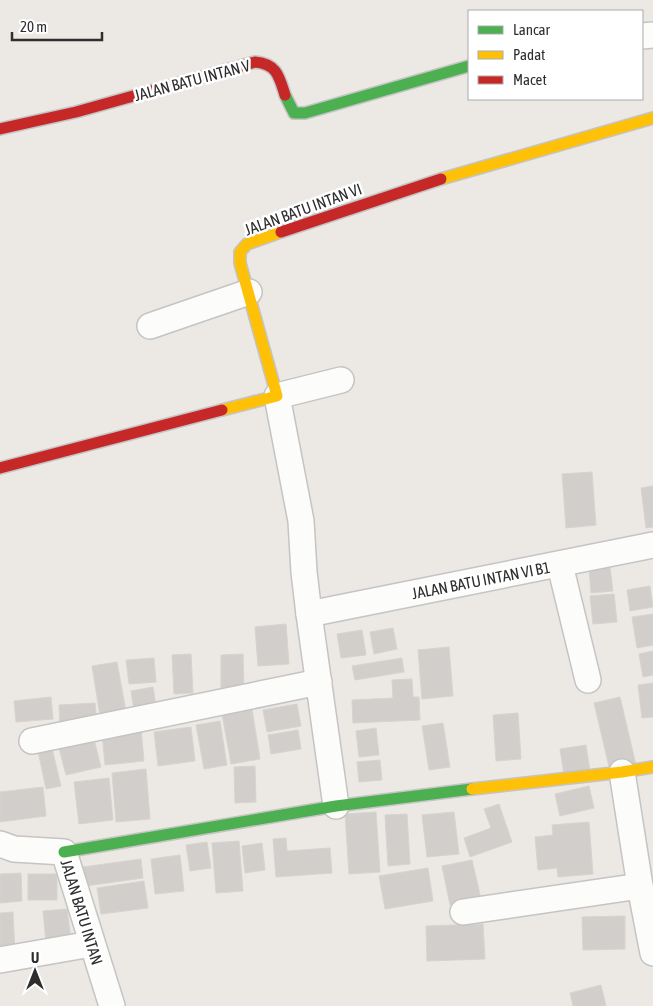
<svg xmlns="http://www.w3.org/2000/svg" width="653" height="1006" viewBox="0 0 653 1006" font-family="'Asap Condensed',sans-serif">
  <style>
    .building { fill: #d1cecb; stroke: #d7d4d0 }
    .lines { fill: none; stroke-linecap: round; stroke-linejoin: round }
    .street-casing { stroke: #c5c4c5; stroke-width: 28 }
    .fast-casing { stroke: #c5c4c5; stroke-width: 14 }
    .slow-casing { stroke: #c5c4c5; stroke-width: 14 }
    .jam-casing { stroke: #c5c4c5; stroke-width: 14 }
    .street { stroke: #fcfcfb; stroke-width: 25 }
    .fast { stroke: #4caf50; stroke-width: 11 }
    .slow { stroke: #ffc107; stroke-width: 11 }
    .jam { stroke: #c62828; stroke-width: 11 }
    .labels { text-anchor: middle; dominant-baseline: central; stroke-width: 5; stroke-linejoin: round; paint-order: stroke }
    .street-label { font-size: 16px; fill: #2e2e2e; stroke: #fff }
  </style>
  <rect width="100%" height="100%" fill="#ece8e4"/>
  <g class="building">
    <path d="M592,472L596,525L566,528L562,474Z"/>
    <path d="M653,486V527L646,528L641,488Z"/>
    <path d="M610,567L613,591L591,593L589,569Z"/>
    <path d="M650,586L653,607L630,611L627,590Z"/>
    <path d="M614,594L617,622L593,624L590,596Z"/>
    <path d="M653,614V645L637,648L632,617Z"/>
    <path d="M286,624L289,664L258,666L255,627Z"/>
    <path d="M393,628L397,649L374,654L370,632Z"/>
    <path d="M362,630L366,655L341,658L337,634Z"/>
    <path d="M449,647L453,696L422,699L418,650Z"/>
    <path d="M653,651V675L643,677L639,654Z"/>
    <path d="M191,654L193,693L174,694L172,655Z"/>
    <path d="M243,654L244,689H221V655Z"/>
    <path d="M154,658L156,682L129,684L126,660Z"/>
    <path d="M402,658L404,672L355,680L352,666Z"/>
    <path d="M117,662L127,717L101,722L92,666Z"/>
    <path d="M412,679L413,697H419L420,720L353,723L352,700L393,698L392,680Z"/>
    <path d="M653,683V717L642,718L638,685Z"/>
    <path d="M153,687L157,713L135,717L131,691Z"/>
    <path d="M51,697L53,719L16,722L14,701Z"/>
    <path d="M620,697L636,765L610,771L594,703Z"/>
    <path d="M95,703L97,726L60,728L59,705Z"/>
    <path d="M297,704L301,726L267,732L263,710Z"/>
    <path d="M252,709L260,759L231,764L222,714Z"/>
    <path d="M518,713L521,759L496,761L493,715Z"/>
    <path d="M220,721L227,765L204,769L196,725Z"/>
    <path d="M443,723L450,767L429,770L422,726Z"/>
    <path d="M191,727L195,761L158,766L154,732Z"/>
    <path d="M376,728L379,755L359,757L356,731Z"/>
    <path d="M141,729L144,761L105,765L102,733Z"/>
    <path d="M298,730L301,749L271,754L268,735Z"/>
    <path d="M94,739L101,767L66,775L59,748Z"/>
    <path d="M586,745L590,771L564,775L560,749Z"/>
    <path d="M52,748L61,786L46,789L38,751Z"/>
    <path d="M380,760L382,780L359,782L357,762Z"/>
    <path d="M255,766L256,802L235,803L234,767Z"/>
    <path d="M146,769L150,819L116,822L112,773Z"/>
    <path d="M109,778L113,820L79,824L74,782Z"/>
    <path d="M589,786L594,808L560,816L555,794Z"/>
    <path d="M43,787L46,816L0,822V792Z"/>
    <path d="M499,804L512,842L470,857L464,838L491,828L484,809Z"/>
    <path d="M376,812L380,872L349,874L345,814Z"/>
    <path d="M454,812L459,854L427,857L422,815Z"/>
    <path d="M407,814L410,864L388,866L385,815Z"/>
    <path d="M589,822L593,874L558,877L557,868L538,870L535,837L553,835L552,825Z"/>
    <path d="M286,838L287,851L330,848L332,873L276,877L273,839Z"/>
    <path d="M239,841L243,891L216,893L212,843Z"/>
    <path d="M207,842L211,868L190,871L186,845Z"/>
    <path d="M262,843L265,870L245,873L242,846Z"/>
    <path d="M180,855L184,891L155,894L151,859Z"/>
    <path d="M141,859L143,878L86,886L83,867Z"/>
    <path d="M472,860L481,899L450,905L442,866Z"/>
    <path d="M428,868L433,901L385,909L379,876Z"/>
    <path d="M21,873L22,901L0,903V874Z"/>
    <rect x="28" y="874" width="29" height="26"/>
    <path d="M144,881L148,908L101,914L97,888Z"/>
    <path d="M67,909L71,939L46,942L43,911Z"/>
    <path d="M13,912L15,953H0V913Z"/>
    <path d="M625,916V949L583,950L582,917Z"/>
    <path d="M483,924L485,959L427,961L426,926Z"/>
    <path d="M601,985L606,1006H573L570,993Z"/>
  </g>
  <g class="lines">
    <g class="street-casing">
      <g id="street">
        <path d="M642,36L653,35"/>
        <path d="M150,326L249,292"/>
        <path d="M560,565L588,680"/>
        <path d="M309,614L653,545"/>
        <path d="M32,741L319,682"/>
        <path d="M622,772L640,886L653,953"/>
        <path d="M336,806L309,614L304,572L301,521L277,396L341,380"/>
        <path d="M0,844L14,849L64,852L112,1006"/>
        <path d="M463,912L640,886"/>
        <path d="M0,960L91,944"/>
      </g>
    </g>
    <g class="fast-casing">
      <g id="fast">
        <path d="M285,95L294,113H305L469,66"/>
        <path d="M64,852L336,806L472,789"/>
      </g>
    </g>
    <g class="slow-casing">
      <g id="slow">
        <path d="M441,179L653,118"/>
        <path d="M222,410L277,396L240,263V252L247,244L281,232"/>
        <path d="M472,789L622,772L653,767"/>
      </g>
    </g>
    <g class="jam-casing">
      <g id="jam">
        <path d="M0,129L76,112L255,62C277,64 279,76 285,95"/>
        <path d="M281,232L441,179"/>
        <path d="M0,468L222,410"/>
      </g>
    </g>
    <use href="#street" class="street"/>
    <use href="#fast" class="fast"/>
    <use href="#slow" class="slow"/>
    <use href="#jam" class="jam"/>
  </g>
  <g class="labels">
    <g class="street-label">
      <text transform="translate(192 80) rotate(-15)">JALAN BATU INTAN V</text>
      <text transform="translate(303 209) rotate(-20)">JALAN BATU INTAN VI</text>
      <text transform="translate(481 580) rotate(-11)">JALAN BATU INTAN VI B1</text>
      <text transform="translate(82 912) rotate(73)">JALAN BATU INTAN</text>
    </g>
  </g>
  <rect x="468" y="10" width="175" height="90" fill="#ffffff" stroke="#ababab"/>
  <rect x="478" y="26" width="25" height="8" fill="#4caf50" stroke="#ababab"/>
  <text x="513" y="35" font-size="15" fill="#2e2e2e">Lancar</text>
  <rect x="478" y="51" width="25" height="8" fill="#ffc107" stroke="#ababab"/>
  <text x="513" y="60" font-size="15" fill="#2e2e2e">Padat</text>
  <rect x="478" y="76" width="25" height="8" fill="#c62828" stroke="#ababab"/>
  <text x="513" y="85" font-size="15" fill="#2e2e2e">Macet</text>
  <g transform="translate(35 971)" stroke="#ffffff" stroke-width="4" paint-order="stroke">
  <path d="M0-4L9 19L0 12L-9 19Z" fill="#2e2e2e"/>
  <text y="-8" font-size="14" font-weight="bold" text-anchor="middle" fill="#2e2e2e">U</text>
  </g>
  <path d="M12 32v8h90v-8" fill="none" stroke="#2e2e2e" stroke-width="2.5"/>
  <text x="20" y="32" font-size="15" fill="#2e2e2e" stroke="#ffffff" stroke-width="4" paint-order="stroke">20 m</text>
</svg>
